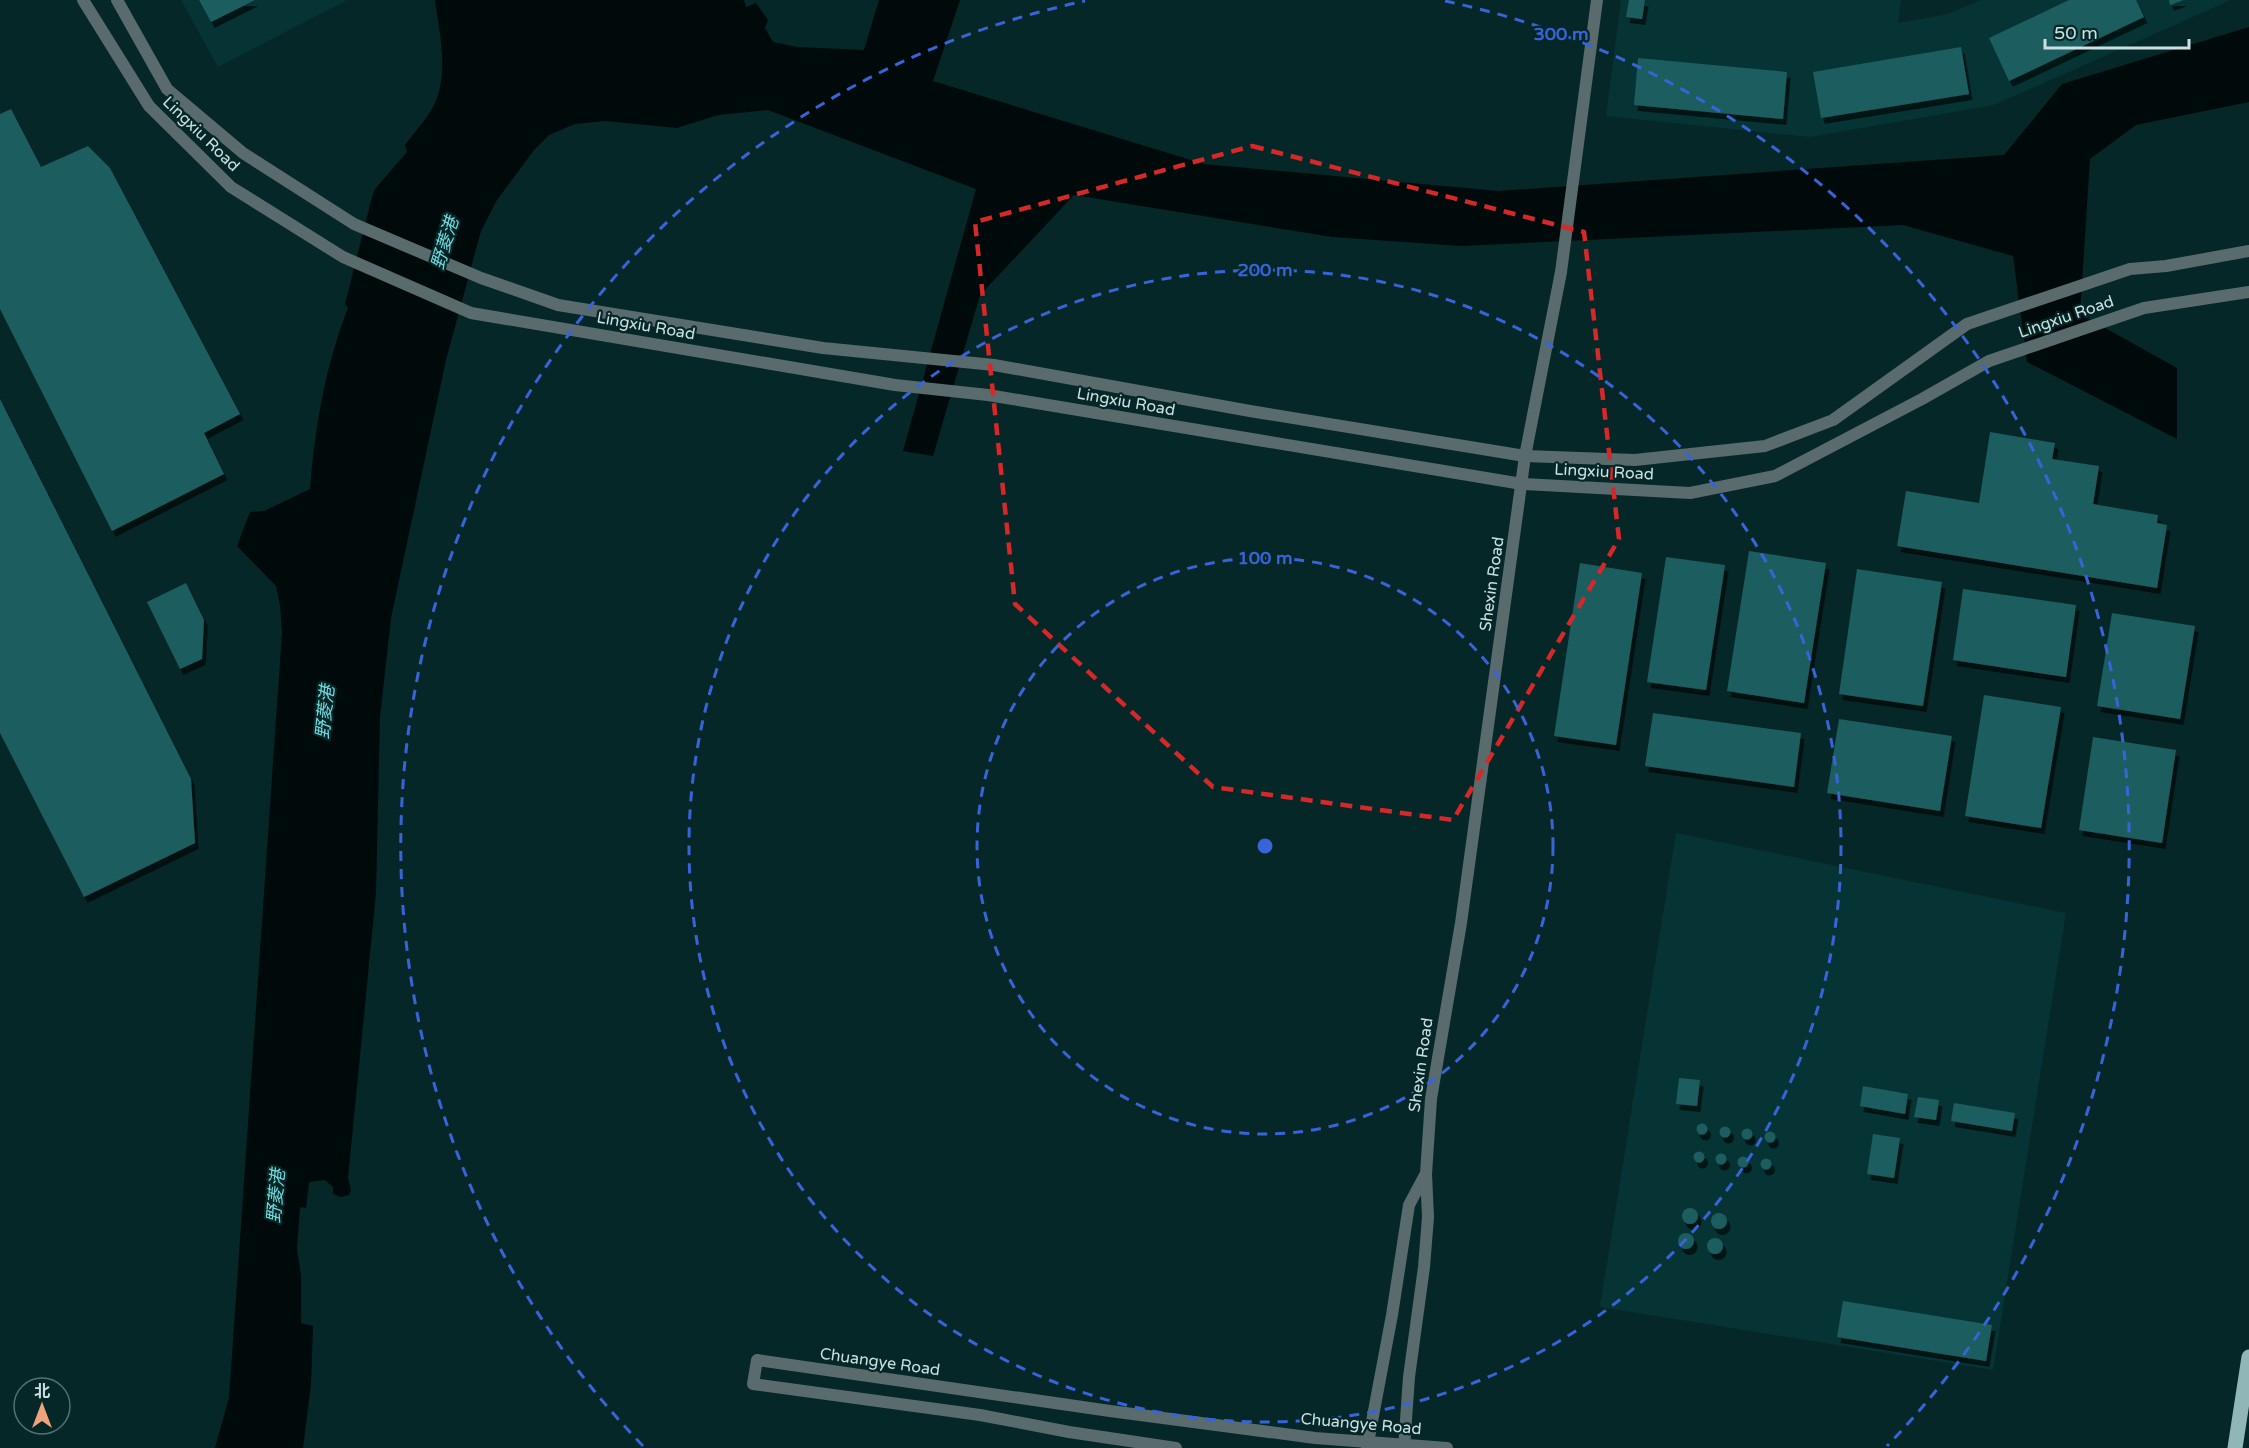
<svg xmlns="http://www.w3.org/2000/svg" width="2249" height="1448" viewBox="0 0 2249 1448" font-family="'Varela Round','Noto Sans SC',sans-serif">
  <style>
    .built { fill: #063435 }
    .water { fill: #000a0b }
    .building { fill: #1c5d5f; filter: url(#shadow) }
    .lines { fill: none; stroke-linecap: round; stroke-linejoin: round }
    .minor { stroke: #596b6c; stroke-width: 12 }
    .tertiary { stroke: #596b6c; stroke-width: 12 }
    .primary { stroke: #91b6b7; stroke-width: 15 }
    .marked { fill: none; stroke: #d62828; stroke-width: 4.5; stroke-dasharray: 12 8; stroke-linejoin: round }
    .ring { fill: none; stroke: #3764d9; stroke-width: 3; stroke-dasharray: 10 8 }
    .labels { text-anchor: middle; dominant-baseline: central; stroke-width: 4.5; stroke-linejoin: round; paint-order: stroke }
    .street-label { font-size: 16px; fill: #cbe1e1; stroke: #052728 }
    .water-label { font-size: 18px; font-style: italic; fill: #75d9dc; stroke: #052728 }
    .centre { fill: #3764d9; stroke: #052728; stroke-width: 3 }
    .ring-label { font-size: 18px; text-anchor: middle; font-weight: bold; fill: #3764d9; stroke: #052728; stroke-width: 4.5; stroke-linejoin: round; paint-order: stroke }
  </style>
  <defs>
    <filter id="shadow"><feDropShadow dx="3.5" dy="6" stdDeviation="0" flood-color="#0009"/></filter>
  </defs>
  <rect width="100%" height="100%" fill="#052728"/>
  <g class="built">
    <path d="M181,0H347L218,67Z"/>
    <path d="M1621,0H1901L1898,23L1948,14L1981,0H2231L1994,105L1810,137L1606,116Z"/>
    <path d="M1676,833L2066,913L1993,1370L1600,1307Z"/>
  </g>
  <path class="water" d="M435,0H744L746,7L756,3L768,20L765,28L773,42L797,47L864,50L879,0H960L933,81L1204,164L1498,191L2004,155L2062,84L2249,27V102L2136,125L2090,159L2080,314L2177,368V439L2027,362L2013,256L1903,225L1461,246L1332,237L1074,195L980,295L933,456L903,451L976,189L768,110L718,115L677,128L605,121L575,124L549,135L534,150L497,200L481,231L446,360L391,618L380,717L376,893L348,1178L351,1190L349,1195L341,1197L333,1194V1187L325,1180L309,1182L306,1208L300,1207L297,1248L301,1276V1323L313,1326L311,1384L303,1448H215L229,1398L282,633L280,605L276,586L237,546L250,512L264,511L310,489C315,427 325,367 348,308L345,304L372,197L375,189L407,152L405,145C416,130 431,115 437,98C448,67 439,31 435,0Z"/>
  <g class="building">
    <path d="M199,0H255L211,22Z"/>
    <path d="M1629,0H1645L1642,19L1626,17Z"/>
    <path d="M2069,0H2136L2144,17L2009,81L1989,38Z"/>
    <path d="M2169,0H2184L2170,5Z"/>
    <path d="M1961,47L1969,94L1821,118L1813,72Z"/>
    <path d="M1638,58L1787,72L1783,119L1634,105Z"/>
    <path d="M11,109L41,167L88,146L110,168L240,414L204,433L224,474L112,531L0,309V114Z"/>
    <path d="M0,399L191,779L195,843L84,897L0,733Z"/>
    <path d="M1990,432L2055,443L2052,459L2099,466L2093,504L2158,515L2157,523L2167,525L2157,588L1897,546L1906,491L1979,503Z"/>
    <path d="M1749,551L1826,563L1804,703L1727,691Z"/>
    <path d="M1666,557L1725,565L1706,690L1647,682Z"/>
    <path d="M1580,563L1642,573L1616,745L1554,736Z"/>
    <path d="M1857,569L1942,582L1923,706L1839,694Z"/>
    <path d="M186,583L204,620L202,659L180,669L147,602Z"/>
    <path d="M1963,589L2076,605L2066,677L1953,660Z"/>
    <path d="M2112,613L2195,626L2180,719L2097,706Z"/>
    <path d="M1984,695L2061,707L2041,828L1965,816Z"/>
    <path d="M1653,713L1801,733L1794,787L1645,766Z"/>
    <path d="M1839,719L1952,736L1940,811L1827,793Z"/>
    <path d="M2093,737L2176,750L2162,843L2079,830Z"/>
    <path d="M1679,1078L1700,1080L1697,1106L1676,1104Z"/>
    <path d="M1863,1086L1908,1094L1905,1114L1860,1106Z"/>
    <path d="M1918,1097L1939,1100L1936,1120L1914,1117Z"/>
    <path d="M1954,1103L2015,1113L2012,1131L1951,1121Z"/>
    <circle cx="1702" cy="1129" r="5.5"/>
    <circle cx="1725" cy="1132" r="5.5"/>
    <circle cx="1747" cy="1134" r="5.5"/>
    <circle cx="1770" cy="1137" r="5.5"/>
    <path d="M1873,1134L1900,1138L1894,1178L1867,1174Z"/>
    <circle cx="1699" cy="1157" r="5.5"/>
    <circle cx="1721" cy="1159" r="5.5"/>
    <circle cx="1743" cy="1162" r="5.5"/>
    <circle cx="1766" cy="1164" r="5.5"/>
    <circle cx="1690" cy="1216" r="8"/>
    <circle cx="1719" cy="1221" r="8"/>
    <circle cx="1686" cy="1241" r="8"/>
    <circle cx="1715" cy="1246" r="8"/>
    <path d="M1843,1301L1992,1325L1986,1361L1837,1337Z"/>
  </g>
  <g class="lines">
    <g class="minor">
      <path d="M1367,1448L1392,1315L1409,1205L1425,1175"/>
      <path d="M1404,1448L1409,1377L1424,1267L1428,1217L1426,1174L1431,1099L1461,923L1525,456L1561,272L1597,0"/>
    </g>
    <g class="tertiary">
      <path d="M83,0L149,106L231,187L343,257L471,313L895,385L988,395L1522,484L1690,493L1775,476L1922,399L1989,361L2144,308L2249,292"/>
      <path d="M117,0L167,89L243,153L354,224L481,278L558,305L823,348L994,365L1250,411L1525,456L1635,460L1765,446L1833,420L1967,324L2130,269L2166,266L2249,251"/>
      <path d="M1176,1448L1069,1432L980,1415L753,1384L757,1360L1110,1411L1315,1438L1447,1448"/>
    </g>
    <path class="primary" d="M2235,1448L2249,1357"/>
  </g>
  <path class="marked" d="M1252,146L1584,232L1619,539L1453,820L1213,787L1015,604L975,222Z"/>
  <g class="ring">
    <circle cx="1265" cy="846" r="288"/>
    <circle cx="1265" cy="846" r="576"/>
    <path d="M643 1446A864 864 0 0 1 1085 1M1445 1A864 864 0 0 1 1887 1446"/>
  </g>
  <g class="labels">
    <g class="street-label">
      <text transform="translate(201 134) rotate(44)">Lingxiu Road</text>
      <text transform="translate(2066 317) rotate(-19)">Lingxiu Road</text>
      <text transform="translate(646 326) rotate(10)">Lingxiu Road</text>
      <text transform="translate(1126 402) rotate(10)">Lingxiu Road</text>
      <text transform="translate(1604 472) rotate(3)">Lingxiu Road</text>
      <text transform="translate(1492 584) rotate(-82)">Shexin Road</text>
      <text transform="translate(1421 1065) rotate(-82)">Shexin Road</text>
      <text transform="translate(880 1362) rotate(8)">Chuangye Road</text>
      <text transform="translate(1361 1424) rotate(5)">Chuangye Road</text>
    </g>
    <g class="water-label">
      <text transform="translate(445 243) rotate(-73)">野菱港</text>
      <text transform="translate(325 712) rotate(-84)">野菱港</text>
      <text transform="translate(276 1196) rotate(-85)">野菱港</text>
    </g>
  </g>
  <circle cx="1265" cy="846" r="9" class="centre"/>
  <g class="ring-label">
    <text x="1561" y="40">300 m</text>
    <text x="1265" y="276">200 m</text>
    <text x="1265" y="564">100 m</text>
  </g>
  <g transform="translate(42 1406)"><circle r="28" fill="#052728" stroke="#547172" stroke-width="1.5"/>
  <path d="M0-4.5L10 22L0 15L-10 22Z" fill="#f0a27a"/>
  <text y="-9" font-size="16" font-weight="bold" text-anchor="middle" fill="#cbe1e1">北</text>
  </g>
  <path d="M2045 39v9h144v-9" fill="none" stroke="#cbe1e1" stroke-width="3"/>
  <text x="2054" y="39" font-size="18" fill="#cbe1e1" stroke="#052728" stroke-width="4.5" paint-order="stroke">50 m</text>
</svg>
